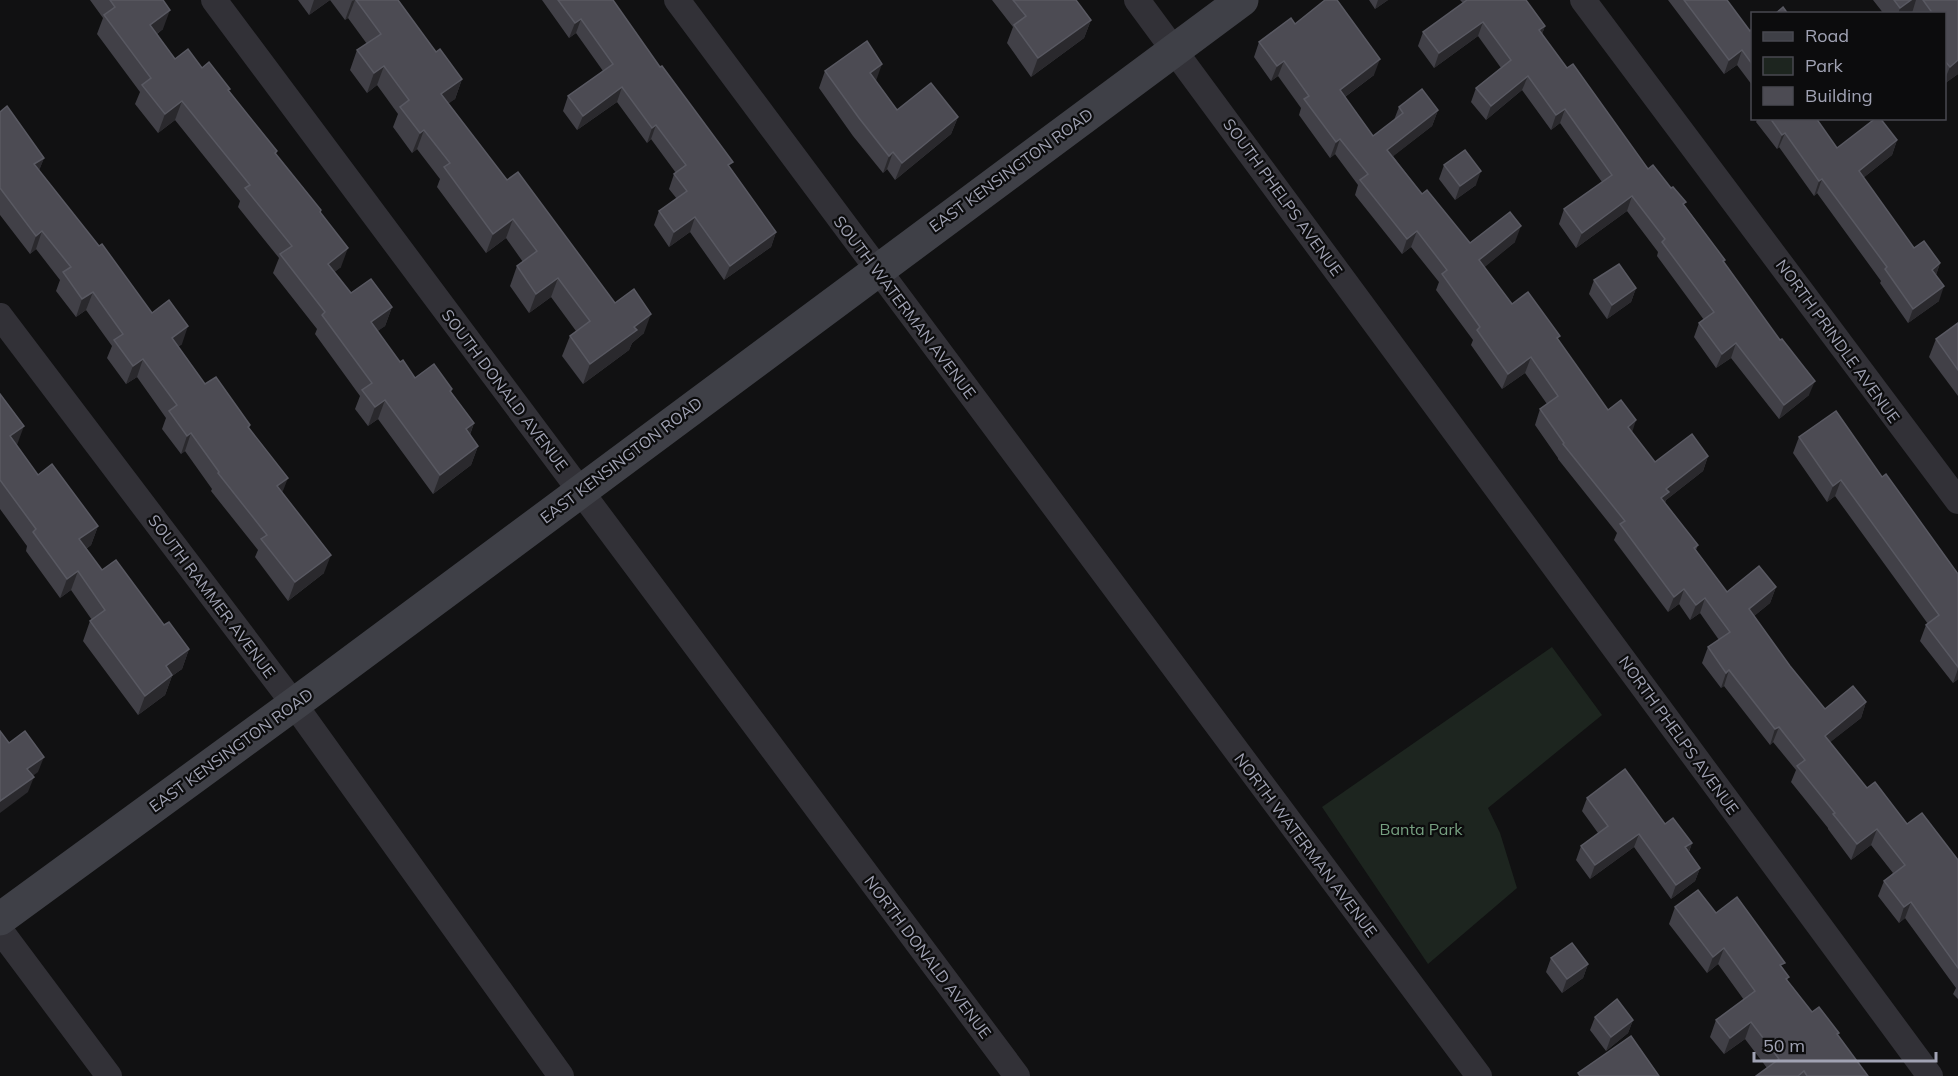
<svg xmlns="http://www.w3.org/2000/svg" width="1958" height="1076" viewBox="0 0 1958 1076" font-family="Mulish,sans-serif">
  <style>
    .green { fill: #1d251f }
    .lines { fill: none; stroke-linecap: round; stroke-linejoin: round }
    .street { stroke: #323137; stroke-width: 26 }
    .secondary { stroke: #3f4047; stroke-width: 33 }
    .wall { fill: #414047 }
    .shaded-wall { fill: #2a292d }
    .building { fill: #4c4b53; stroke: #595962; stroke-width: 1.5 }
    .labels { text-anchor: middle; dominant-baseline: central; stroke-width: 4.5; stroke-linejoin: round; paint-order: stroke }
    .street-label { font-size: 16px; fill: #a1a3b4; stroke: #0c0c0d }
    .park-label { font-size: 16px; fill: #77a081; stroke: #0c0c0d }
  </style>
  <rect width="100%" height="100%" fill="#111112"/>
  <path class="green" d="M1552,647L1602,715L1488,808L1500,833L1517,888L1428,964L1322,807Z"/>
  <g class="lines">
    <g class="street">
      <path d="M214,0L1017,1076"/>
      <path d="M677,0L1479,1076"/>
      <path d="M1137,0L1930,1076"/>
      <path d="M1583,0C1709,166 1832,335 1958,501"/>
      <path d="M0,316L294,704L561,1076"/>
      <path d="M0,930L109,1076"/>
    </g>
    <path class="secondary" d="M0,919L316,688L1242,0"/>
  </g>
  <g class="wall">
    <path d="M90,0H163V29L157,34L175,59L202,68L229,92L277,151L276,154L321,210L320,213L341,267L334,272L351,293L392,307L385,326L377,331L400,362L415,378L452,389L451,392L474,423L470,435L478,446L471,465L433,494L378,419L368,426L355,409L360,396L315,334L317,329L273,273L279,258L238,207L240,201L175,120L158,133L135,104L140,92L97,34L103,18Z"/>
    <path d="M298,0H330L309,15Z"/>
    <path d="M330,0H398L436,52L462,79L455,99L448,103L507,180L615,303L644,333L632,343L629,350L583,384L562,356L570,336L576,331L551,297L529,313L510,286L517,266L523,262L506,238L486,253L437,187L440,179L417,149L412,153L393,127L398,114L377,85L367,93L350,70L357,50L367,44L348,18L345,20Z"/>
    <path d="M542,0H613L731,169L776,232L771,247L724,280L690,232L669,247L654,225L659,211L677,199L669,189L674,174L676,173L651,139L647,143L617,102L577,130L563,111L568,96L603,71L576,33L569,38Z"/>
    <path d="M992,0H1076L1091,20L1084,38L1031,77L1007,43L1013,27Z"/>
    <path d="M1369,0H1388L1375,9Z"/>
    <path d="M1460,0H1526L1545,26L1542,34L1567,68L1648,169L1685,206L1725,260L1724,262L1809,395L1779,419L1731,358L1716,368L1694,337L1699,323L1704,320L1657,256L1658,252L1627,211L1576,248L1559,224L1564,209L1602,182L1560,123L1551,130L1522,90L1486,120L1471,102L1476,88L1501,68L1478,36L1434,68L1418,46L1423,32L1463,3Z"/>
    <path d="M1668,0H1727L1750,31L1752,29V85L1737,65L1724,74Z"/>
    <path d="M1873,0H1958V74L1944,84V14H1912V13L1911,14H1884Z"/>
    <path d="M1295,24L1374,75L1345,97L1373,136L1394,120L1399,107L1438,110L1432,126L1393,156L1422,194L1470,243L1515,242L1484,267L1512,304L1558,340L1608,410L1632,432L1655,462L1708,456L1703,471L1666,500L1665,503L1698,545L1696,550L1727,592L1776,587L1770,603L1754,616L1790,666L1825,709L1866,702L1861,718L1830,742L1867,788L1907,824L1958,860V999L1953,994L1956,988L1905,918L1899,923L1878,896L1884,881L1893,873L1871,845L1851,860L1828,829V828L1791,782L1796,770L1773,742L1770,745L1724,686L1721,688L1702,663L1708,647L1719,640L1700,613L1690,620L1679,604L1668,612L1614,540L1617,533L1558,459V458L1535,425L1540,409L1547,404L1525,373L1502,389L1471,345L1473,340L1436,290L1439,282L1411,247L1402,254L1355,195L1358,185L1335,154L1330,158L1299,115L1301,108L1278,76L1271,81L1254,57L1259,42Z"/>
    <path d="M825,71L876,81L897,110L958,117L951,134L895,180L887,169L883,173L853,136L819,88Z"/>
    <path d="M0,112L44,158L39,170L152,313L182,344L178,347L205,384L250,425L249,428L324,573L288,601L255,557L258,550L211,491L212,489L185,451L181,454L162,429L166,418L137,377L126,384L107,358L112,346L86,310L76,317L56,291L60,280L36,249L30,254L0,215Z"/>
    <path d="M1758,118H1817L1816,119L1837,148L1897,140L1892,155L1863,178L1914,248L1940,263L1936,275L1939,301L1908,323L1880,283L1881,281L1817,193L1814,196L1779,147L1777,149L1756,122Z"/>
    <path d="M1444,165L1476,185L1455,200L1439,179Z"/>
    <path d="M1594,280L1636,288L1631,302L1607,319L1589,294Z"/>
    <path d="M1958,323V396L1929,357L1936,339Z"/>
    <path d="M0,394L17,446L38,475L98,526L91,545L86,549L102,570L189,649L182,669L172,676L165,695L138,715L83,641L90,621L92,620L71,590L60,598L26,551L27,546L0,509Z"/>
    <path d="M1799,437L1882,477L1958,574V679L1953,683L1920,641L1926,625L1928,624L1835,496L1827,502L1793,453Z"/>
    <path d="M1587,798L1665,824L1692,843L1689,852L1700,868L1695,881L1671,899L1634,847L1590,879L1576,860L1581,846L1598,833L1582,811Z"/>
    <path d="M1675,907L1716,913L1783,968L1788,981L1812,1012L1838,1036L1868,1076H1756L1767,1068L1745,1039L1724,1054L1710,1037L1716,1020L1744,1000L1718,964L1707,973L1669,924Z"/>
    <path d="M1551,958L1588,964L1583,978L1562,993L1546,972Z"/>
    <path d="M1595,1017L1633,1020L1628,1033L1606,1051L1590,1030Z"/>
  </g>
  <g class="shaded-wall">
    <path d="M314,0H330L309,15Z"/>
    <path d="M355,0L348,18L345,20L352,1Z"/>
    <path d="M1378,0H1388L1375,9Z"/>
    <path d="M1911,0H1916L1912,13L1898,14L1900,8Z"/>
    <path d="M170,10L163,29L143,44L150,25Z"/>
    <path d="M581,19L576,33L569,38L575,23Z"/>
    <path d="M1091,20L1084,38L1031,77L1038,58Z"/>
    <path d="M1483,22L1478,36L1434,68L1439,53Z"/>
    <path d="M1545,26L1540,40L1539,30Z"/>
    <path d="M1742,50L1737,65L1724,74L1729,60Z"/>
    <path d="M1380,59L1374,75L1334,105L1340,90Z"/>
    <path d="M1958,60V74L1944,84V81L1950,67Z"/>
    <path d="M1284,61L1278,76L1271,81L1277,66Z"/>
    <path d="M882,64L876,81L870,73Z"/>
    <path d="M384,66L377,85L367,93L374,73Z"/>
    <path d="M1528,76L1522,90L1486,120L1491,106Z"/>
    <path d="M462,79L455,99L434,114L441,94Z"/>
    <path d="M622,87L617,102L577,130L583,116Z"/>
    <path d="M182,101L175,120L158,133L165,114Z"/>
    <path d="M1565,109L1560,123L1551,130L1556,115Z"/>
    <path d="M1438,110L1432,126L1382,165L1387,150Z"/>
    <path d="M958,117L951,134L895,180L902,163Z"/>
    <path d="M656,125L651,139L647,143L652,128Z"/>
    <path d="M424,130L417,149L412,153L420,133Z"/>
    <path d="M1785,133L1779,147L1777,149L1782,135Z"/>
    <path d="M1340,139L1335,154L1330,158L1336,142Z"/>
    <path d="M1897,140L1892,155L1853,186L1859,171Z"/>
    <path d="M893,152L887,169L883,173L889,156Z"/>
    <path d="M44,158L37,176L34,164Z"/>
    <path d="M1481,171L1476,185L1455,200L1460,186Z"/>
    <path d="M1822,179L1817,193L1814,196L1819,181Z"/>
    <path d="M1632,196L1627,211L1576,248L1582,233Z"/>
    <path d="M695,217L690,232L669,247L674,232Z"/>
    <path d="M513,219L506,238L486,253L493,234Z"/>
    <path d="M1521,226L1515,242L1474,276L1479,260Z"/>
    <path d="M42,231L36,249L30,254L36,236Z"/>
    <path d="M1417,231L1411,247L1402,254L1407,239Z"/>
    <path d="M776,232L771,247L724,280L730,266Z"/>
    <path d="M348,248L341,267L321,283L328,264Z"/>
    <path d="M1940,263L1935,278L1932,270Z"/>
    <path d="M558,278L551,297L529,313L536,294Z"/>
    <path d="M1944,286L1939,301L1908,323L1913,309Z"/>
    <path d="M1636,288L1631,302L1607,319L1612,305Z"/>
    <path d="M93,292L86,310L76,317L82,299Z"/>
    <path d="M392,307L385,326L364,341L371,322Z"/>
    <path d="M651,314L644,333L632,343L629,350L583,384L590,364L634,327Z"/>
    <path d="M188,326L182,344L165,356L172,338Z"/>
    <path d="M1736,343L1731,358L1716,368L1722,354Z"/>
    <path d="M1531,357L1525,373L1502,389L1508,374Z"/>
    <path d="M143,359L137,377L126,384L133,366Z"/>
    <path d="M1815,381L1809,395L1779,419L1784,405Z"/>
    <path d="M385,400L378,419L368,426L375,407Z"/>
    <path d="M1636,420L1631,436L1628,427Z"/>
    <path d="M474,423L467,442L466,429Z"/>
    <path d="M24,426L17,445L10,436Z"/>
    <path d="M191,433L185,451L181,454L187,436Z"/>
    <path d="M478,446L471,465L433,494L440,475Z"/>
    <path d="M1708,456L1703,471L1666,500L1663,508L1661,498L1666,489Z"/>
    <path d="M288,478L281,496L277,486Z"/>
    <path d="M1841,480L1835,496L1827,502L1833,486Z"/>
    <path d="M98,526L91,545L72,559L79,539Z"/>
    <path d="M331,555L324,573L288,601L295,582Z"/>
    <path d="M78,571L71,590L60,598L67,579Z"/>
    <path d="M1776,587L1770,603L1743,625L1749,609Z"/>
    <path d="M1684,589L1679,604L1668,612L1674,597Z"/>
    <path d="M1705,598L1700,613L1690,620L1696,605Z"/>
    <path d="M189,649L182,669L172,676L165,695L138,715L145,696L166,666Z"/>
    <path d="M1958,669V679L1953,683Z"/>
    <path d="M1729,670L1724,686L1721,688L1726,673Z"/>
    <path d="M1866,702L1861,718L1819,751L1825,736Z"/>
    <path d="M1779,727L1773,742L1770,745L1775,729Z"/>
    <path d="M44,757L38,772L22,784L27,769Z"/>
    <path d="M34,777L28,792L0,813V801Z"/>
    <path d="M1877,829L1871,845L1851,860L1857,844Z"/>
    <path d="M1639,834L1634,847L1590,879L1595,865Z"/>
    <path d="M1692,843L1687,857L1685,847Z"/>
    <path d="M1700,868L1695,881L1671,899L1676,885Z"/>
    <path d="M1911,902L1905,918L1899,923L1904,907Z"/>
    <path d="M1724,948L1718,964L1707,973L1713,957Z"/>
    <path d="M1588,964L1583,978L1562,993L1567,979Z"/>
    <path d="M1633,1020L1628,1033L1606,1051L1611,1037Z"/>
    <path d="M1751,1022L1745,1039L1724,1054L1730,1038Z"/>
  </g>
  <g class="building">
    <path d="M110,0H163L170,10L150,25L175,59L188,49L202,68L209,62L230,89L228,90L277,151L275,153L321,210L320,212L348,248L328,264L351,293L371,279L392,307L371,322L400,362L403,360L415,378L434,364L452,389L450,391L474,423L466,429L478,446L440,475L385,400L375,407L362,390L372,383L322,315L325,312L280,254L292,246L245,188L250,185L182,101L165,114L142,85L151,78L104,15L115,7Z"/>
    <path d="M356,0H398L436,52L440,49L462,79L441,94L507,180L518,172L615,303L634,289L651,314L634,327L637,330L590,364L570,336L590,321L558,278L536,294L517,266L537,251L513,219L493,234L444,167L450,163L424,130L420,133L400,107L409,100L384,66L374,73L357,50L381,34Z"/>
    <path d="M558,0H613L660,67L662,66L733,162L728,165L776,232L730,266L695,217L674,232L659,211L687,191L674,174L686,165L656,125L652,128L622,87L583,116L568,96L613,64L581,19L575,23Z"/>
    <path d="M1013,0H1076L1091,20L1038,58L1014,25L1026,16Z"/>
    <path d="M1325,0H1337L1380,59L1340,90L1373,136L1403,113L1399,107L1422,89L1438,110L1387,150L1422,194L1427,190L1470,243L1510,212L1521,226L1479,260L1512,304L1528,292L1560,336L1557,338L1608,410L1621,400L1636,420L1628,427L1655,462L1692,434L1708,456L1666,489L1669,492L1661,498L1698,545L1694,548L1727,592L1759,566L1776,587L1749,609L1790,666L1825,709L1853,686L1866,702L1825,736L1867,788L1875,782L1907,824L1922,813L1958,860V968L1911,902L1904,907L1884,881L1905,865L1877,829L1857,844L1833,814L1835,813L1797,766L1805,760L1779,727L1775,729L1729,670L1726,673L1708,647L1730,632L1705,598L1696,605L1684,589L1674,597L1620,524L1625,521L1563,444L1564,443L1540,409L1558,396L1531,357L1508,374L1477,330L1480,327L1442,274L1447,270L1417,231L1407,239L1360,180L1368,174L1340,139L1336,142L1304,99L1309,96L1284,61L1277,66L1259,42L1291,18L1295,24Z"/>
    <path d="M1467,0H1526L1545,26L1539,30L1567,68L1573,64L1648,169L1653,165L1671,188L1673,187L1686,202L1683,204L1725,260L1723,261L1780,340L1782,339L1815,381L1784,405L1736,343L1722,354L1699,323L1714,312L1662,242L1665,239L1632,196L1582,233L1564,209L1612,175L1565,109L1556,115L1528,76L1491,106L1476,88L1511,60L1483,22L1439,53L1423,32Z"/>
    <path d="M1684,0H1727L1750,31L1752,29V64L1742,50L1729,60Z"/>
    <path d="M1894,0H1911L1900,8Z"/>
    <path d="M1923,0H1958V60L1950,67L1944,60V14H1933Z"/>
    <path d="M1783,7L1788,14H1775Z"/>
    <path d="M867,41L882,64L870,73L897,110L931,83L958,117L902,163L893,152L889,156L859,118L825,71Z"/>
    <path d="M7,106L44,158L34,164L99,246L102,244L152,313L169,300L188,326L172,338L205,384L216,377L250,425L248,427L288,478L277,486L331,555L295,582L261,539L267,535L218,473L219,472L191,433L187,436L169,411L177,405L143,359L133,366L114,340L123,334L93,292L82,299L63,272L71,267L42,231L36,236L0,188V112Z"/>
    <path d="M1770,118H1816L1837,148L1876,118H1880L1897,140L1859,171L1914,248L1924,241L1940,263L1932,270L1944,286L1913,309L1885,269L1887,267L1822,179L1819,181L1785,133L1782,135Z"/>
    <path d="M1465,150L1481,171L1460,186L1444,165Z"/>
    <path d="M1619,264L1636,288L1612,305L1594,280Z"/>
    <path d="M1958,323V370L1936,339Z"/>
    <path d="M0,394L24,426L10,436L38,475L52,464L98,526L79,539L102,570L116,560L164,625L169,622L189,649L166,666L172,675L145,696L90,621L105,610L78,571L67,579L33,532L36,529L0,480Z"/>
    <path d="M1836,411L1882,477L1886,474L1958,574V667L1926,625L1939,615L1841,480L1833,486L1799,437Z"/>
    <path d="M0,731L9,743L25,731L44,757L27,769L34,777L0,801Z"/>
    <path d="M1625,769L1665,824L1673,818L1692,843L1685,847L1700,868L1676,885L1639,834L1595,865L1581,846L1608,826L1587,798Z"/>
    <path d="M1698,890L1716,913L1737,897L1785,963L1780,965L1789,977L1786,979L1812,1012L1819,1007L1839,1033L1837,1034L1868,1076H1807L1804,1071L1798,1076H1756L1779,1059L1751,1022L1730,1038L1716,1020L1755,991L1724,948L1713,957L1675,907Z"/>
    <path d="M1572,943L1588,964L1567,979L1551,958Z"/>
    <path d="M1617,999L1633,1020L1611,1037L1595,1017Z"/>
    <path d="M1631,1036L1659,1076H1580L1578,1073Z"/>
  </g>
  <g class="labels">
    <g class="street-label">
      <text transform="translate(1011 170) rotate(-36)">EAST KENSINGTON ROAD</text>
      <text transform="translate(1283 197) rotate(54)">SOUTH PHELPS AVENUE</text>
      <text transform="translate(905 307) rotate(53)">SOUTH WATERMAN AVENUE</text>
      <text transform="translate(1838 341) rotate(54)">NORTH PRINDLE AVENUE</text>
      <text transform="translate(505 390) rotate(53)">SOUTH DONALD AVENUE</text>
      <text transform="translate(621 460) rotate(-37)">EAST KENSINGTON ROAD</text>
      <text transform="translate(212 596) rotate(53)">SOUTH RAMMER AVENUE</text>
      <text transform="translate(1679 735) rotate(54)">NORTH PHELPS AVENUE</text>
      <text transform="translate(231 750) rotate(-36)">EAST KENSINGTON ROAD</text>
      <text transform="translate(1306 845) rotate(53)">NORTH WATERMAN AVENUE</text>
      <text transform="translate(928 957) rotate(53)">NORTH DONALD AVENUE</text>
    </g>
    <g class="park-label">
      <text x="1421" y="829">Banta Park</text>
    </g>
  </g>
  <rect x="1751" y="12" width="195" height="108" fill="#0c0c0d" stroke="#484850" stroke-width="1.5"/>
  <rect x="1763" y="32" width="30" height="9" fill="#3f4047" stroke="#484850" stroke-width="1.5"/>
  <text x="1805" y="42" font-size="18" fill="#a1a3b4">Road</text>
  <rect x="1763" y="57" width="30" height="18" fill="#1d251f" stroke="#484850" stroke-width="1.5"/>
  <text x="1805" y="72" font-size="18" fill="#a1a3b4">Park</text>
  <rect x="1763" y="87" width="30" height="18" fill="#4c4b53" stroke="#484850" stroke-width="1.5"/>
  <text x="1805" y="102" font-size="18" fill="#a1a3b4">Building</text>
  <path d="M1754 1052v9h182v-9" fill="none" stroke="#a1a3b4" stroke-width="3"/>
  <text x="1763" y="1052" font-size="18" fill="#a1a3b4" stroke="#0c0c0d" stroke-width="4.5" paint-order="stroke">50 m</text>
</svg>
